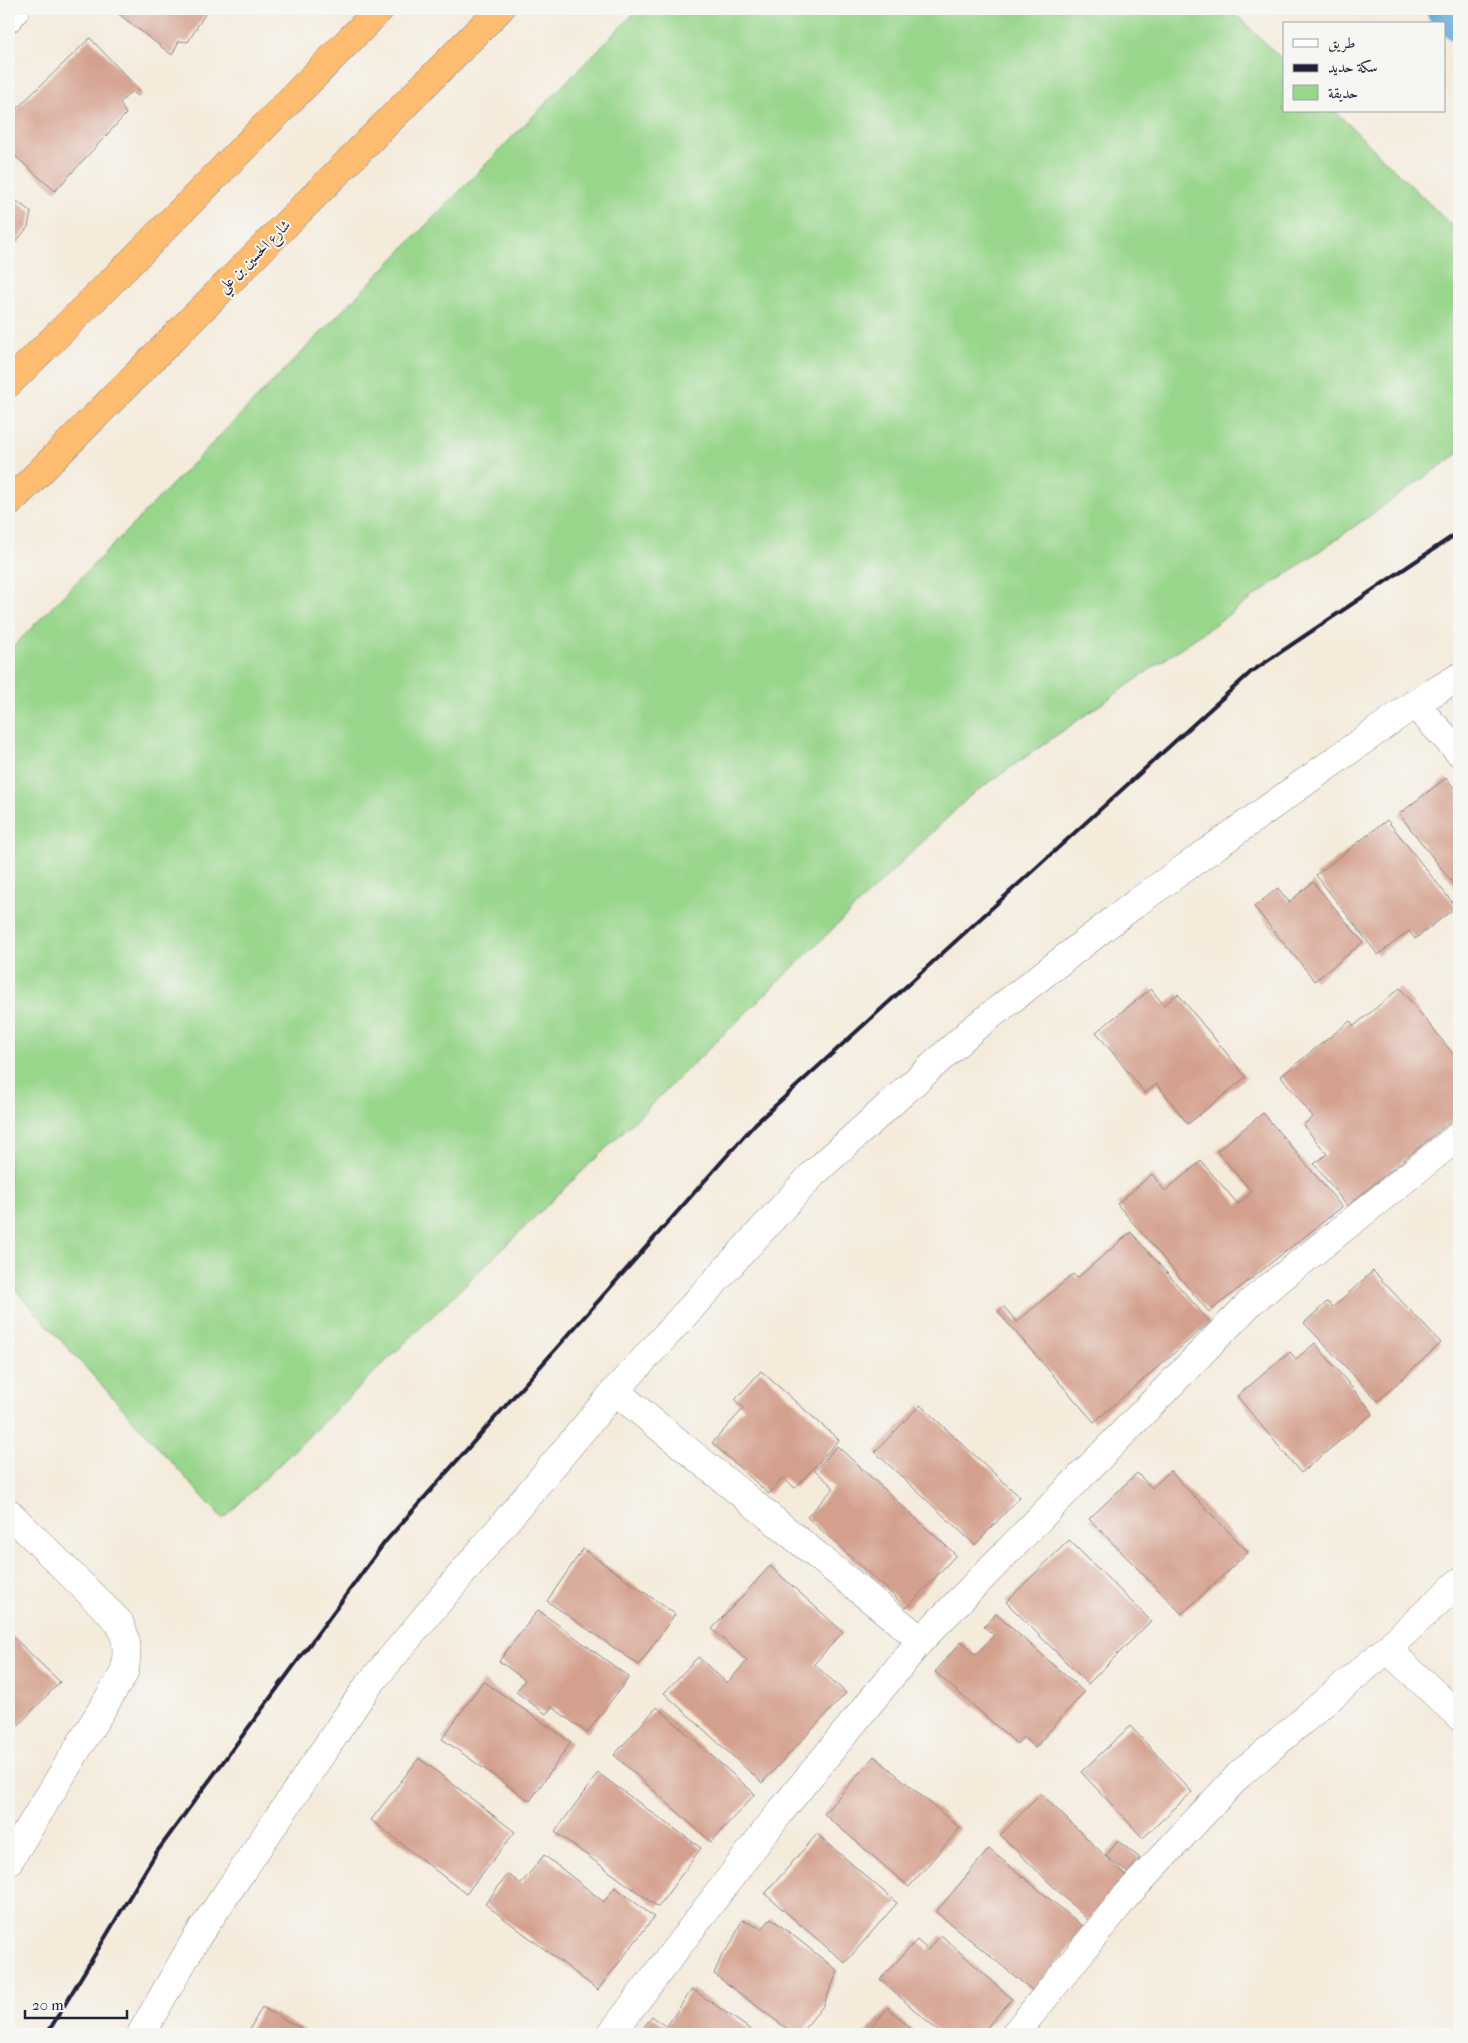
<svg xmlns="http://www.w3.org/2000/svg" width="1468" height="2043" viewBox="0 0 1468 2043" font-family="'IM FELL French Canon',Amiri,serif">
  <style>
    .green { fill: #98d68b; stroke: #5d7c63 }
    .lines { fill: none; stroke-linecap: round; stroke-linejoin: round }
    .canal { stroke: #5aa5d2; stroke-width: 36 }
    .building { fill: #d4a08e }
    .minor-casing { stroke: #8b868b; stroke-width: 29 }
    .tertiary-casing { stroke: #8b868b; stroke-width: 29 }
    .trunk-casing { stroke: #8b868b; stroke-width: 29 }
    .minor { stroke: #fff; stroke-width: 28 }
    .tertiary { stroke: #fff; stroke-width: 28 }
    .trunk { stroke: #fdbc70; stroke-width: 28 }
    .rail { stroke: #22223b; stroke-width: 4 }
    .labels { text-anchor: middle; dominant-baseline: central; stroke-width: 4; stroke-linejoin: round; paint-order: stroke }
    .street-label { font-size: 15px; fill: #22223b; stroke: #f6f6f2 }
  </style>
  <rect width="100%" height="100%" fill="#f6f6f2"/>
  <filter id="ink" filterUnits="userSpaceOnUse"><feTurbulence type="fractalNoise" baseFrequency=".02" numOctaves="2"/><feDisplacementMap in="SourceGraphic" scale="10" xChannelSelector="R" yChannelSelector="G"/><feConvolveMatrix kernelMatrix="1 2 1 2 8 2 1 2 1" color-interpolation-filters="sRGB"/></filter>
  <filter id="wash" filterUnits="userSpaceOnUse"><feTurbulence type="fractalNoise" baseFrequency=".0096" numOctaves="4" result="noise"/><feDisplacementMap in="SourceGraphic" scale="20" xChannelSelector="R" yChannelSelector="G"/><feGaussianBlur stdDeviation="1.12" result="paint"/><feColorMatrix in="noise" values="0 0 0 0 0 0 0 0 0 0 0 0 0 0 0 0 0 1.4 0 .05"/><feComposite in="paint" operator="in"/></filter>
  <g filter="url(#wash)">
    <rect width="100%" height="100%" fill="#f4ebdb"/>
    <path class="green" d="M638,9H1230L1284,61V111H1335L1459,233V453L970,796L223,1519L9,1283V651Z"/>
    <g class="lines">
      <path class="canal" d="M1444,9L1459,24"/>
    </g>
    <g id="blocks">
      <g class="building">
        <path d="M112,9H208L188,42L179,41L172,55Z"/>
        <path d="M90,38L141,92L138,96L132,91L120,103L126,114L55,191L9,151V116Z"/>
        <path d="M9,195L31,212L28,227L9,250Z"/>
        <path d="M1446,778L1459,794V891L1399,814Z"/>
        <path d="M1387,820L1456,907L1415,939L1409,931L1378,955L1316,875Z"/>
        <path d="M1313,882L1363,942L1315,981L1254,907L1278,888L1289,902Z"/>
        <path d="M1400,988L1459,1061V1115L1347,1206L1314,1164L1327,1154L1303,1125L1313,1117L1281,1076L1350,1021L1354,1026Z"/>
        <path d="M1151,989L1164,1005L1178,994L1246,1077L1188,1124L1157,1084L1145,1093L1096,1032Z"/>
        <path d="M1263,1113L1342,1207L1209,1312L1117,1204L1152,1174L1165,1191L1201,1161L1238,1204L1252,1192L1217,1151Z"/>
        <path d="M1131,1232L1210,1322L1094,1422L998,1312L1004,1307L1017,1322L1073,1274L1077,1278Z"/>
        <path d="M1373,1271L1441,1343L1378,1401L1304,1323L1327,1302L1333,1307Z"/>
        <path d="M1315,1343L1373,1413L1301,1473L1237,1396L1290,1352L1296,1359Z"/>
        <path d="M761,1371L839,1440L795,1488L783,1478L769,1494L712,1443L744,1408L735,1400Z"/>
        <path d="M920,1405L1020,1497L975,1545L875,1452Z"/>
        <path d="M837,1446L956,1555L907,1608L807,1517L834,1488L815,1470Z"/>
        <path d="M1170,1471L1248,1552L1182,1614L1089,1519L1137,1473L1152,1488Z"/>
        <path d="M1069,1540L1151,1621L1088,1684L1006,1602Z"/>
        <path d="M583,1549L675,1614L639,1665L547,1601Z"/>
        <path d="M770,1566L843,1632L814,1664L846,1693L762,1783L664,1693L698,1657L727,1683L747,1661L712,1629Z"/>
        <path d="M538,1610L629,1677L587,1733L552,1707L546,1714L516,1692L525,1680L499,1661Z"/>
        <path d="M996,1614L1084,1692L1035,1748L1023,1737L1017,1744L935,1672L962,1641L976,1655L994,1635L984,1627Z"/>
        <path d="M9,1633L60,1682L9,1735Z"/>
        <path d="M483,1681L571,1742L530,1801L442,1739Z"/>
        <path d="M657,1707L755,1794L711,1842L614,1755Z"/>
        <path d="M1130,1726L1192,1792L1143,1838L1081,1772Z"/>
        <path d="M874,1756L960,1828L909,1887L824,1814Z"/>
        <path d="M419,1758L515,1832L466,1894L371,1820Z"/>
        <path d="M598,1773L701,1848L658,1907L555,1832Z"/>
        <path d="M1041,1794L1130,1880L1089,1921L1000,1835Z"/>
        <path d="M817,1834L897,1903L845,1963L765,1894Z"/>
        <path d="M1118,1841L1140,1858L1128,1873L1106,1856Z"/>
        <path d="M989,1849L1085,1928L1033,1991L936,1912Z"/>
        <path d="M544,1855L604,1902L615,1887L654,1917L598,1990L485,1904L508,1874L521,1884Z"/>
        <path d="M771,1918L838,1971L823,2006L800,2034L790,2031L714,1974L722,1955L731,1944L742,1920L762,1929Z"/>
        <path d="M941,1935L1012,1999L981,2034H941L880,1979L917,1940L928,1950Z"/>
        <path d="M692,1989L757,2034H639L652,2016L666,2027Z"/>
        <path d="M262,2007L311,2034H247Z"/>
        <path d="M888,2008L917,2034H865Z"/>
      </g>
    </g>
  </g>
  <g filter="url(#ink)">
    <use href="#blocks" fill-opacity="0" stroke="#8b868b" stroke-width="1"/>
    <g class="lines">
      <g class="minor-casing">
        <g id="minor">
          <path d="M9,18L16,9"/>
          <path d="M1414,704L1459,752"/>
          <path d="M615,1391L921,1640"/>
          <path d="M9,1513L119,1622C128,1641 128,1652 124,1673L9,1861"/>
          <path d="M1387,1649L1459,1716"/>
          <path d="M611,2034L781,1811L921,1640L1251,1302L1459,1136"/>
          <path d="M1015,2034L1126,1896L1239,1775L1387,1649L1459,1582"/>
        </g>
      </g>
      <g class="tertiary-casing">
        <path id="tertiary" d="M141,2034L197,1937L367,1687L615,1391L813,1174L973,1029L1136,903L1414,704L1459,677"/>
      </g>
      <g class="trunk-casing">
        <g id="trunk">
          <path d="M9,383L126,267L380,9"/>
          <path d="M9,503L500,9"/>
        </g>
      </g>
      <use href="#minor" class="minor"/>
      <use href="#tertiary" class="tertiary"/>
      <use href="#trunk" class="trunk"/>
      <path class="rail" d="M47,2034L156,1853L385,1542L755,1124L1251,672L1459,532"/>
    </g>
  </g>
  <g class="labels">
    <g class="street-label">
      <text transform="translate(254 256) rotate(-45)">شارع الحسين بن علي</text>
    </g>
  </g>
  <rect width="1468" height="2043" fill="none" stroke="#f6f6f2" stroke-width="30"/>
  <rect x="1283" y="22" width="162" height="90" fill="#f6f6f2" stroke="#a1a1a9"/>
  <rect x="1293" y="39" width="25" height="8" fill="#ffffff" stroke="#a1a1a9"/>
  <text x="1328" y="48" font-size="15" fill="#22223b">طريق</text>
  <rect x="1293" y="64" width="25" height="8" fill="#22223b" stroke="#a1a1a9"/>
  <text x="1328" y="72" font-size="15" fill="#22223b">سكة حديد</text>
  <rect x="1293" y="85" width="25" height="15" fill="#98d68b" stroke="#a1a1a9"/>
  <text x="1328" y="98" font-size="15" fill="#22223b">حديقة</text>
  <path d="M25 2010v8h102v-8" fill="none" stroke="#22223b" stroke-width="2.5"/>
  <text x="32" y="2010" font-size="15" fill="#22223b" stroke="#f6f6f2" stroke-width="4" paint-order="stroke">20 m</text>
</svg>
